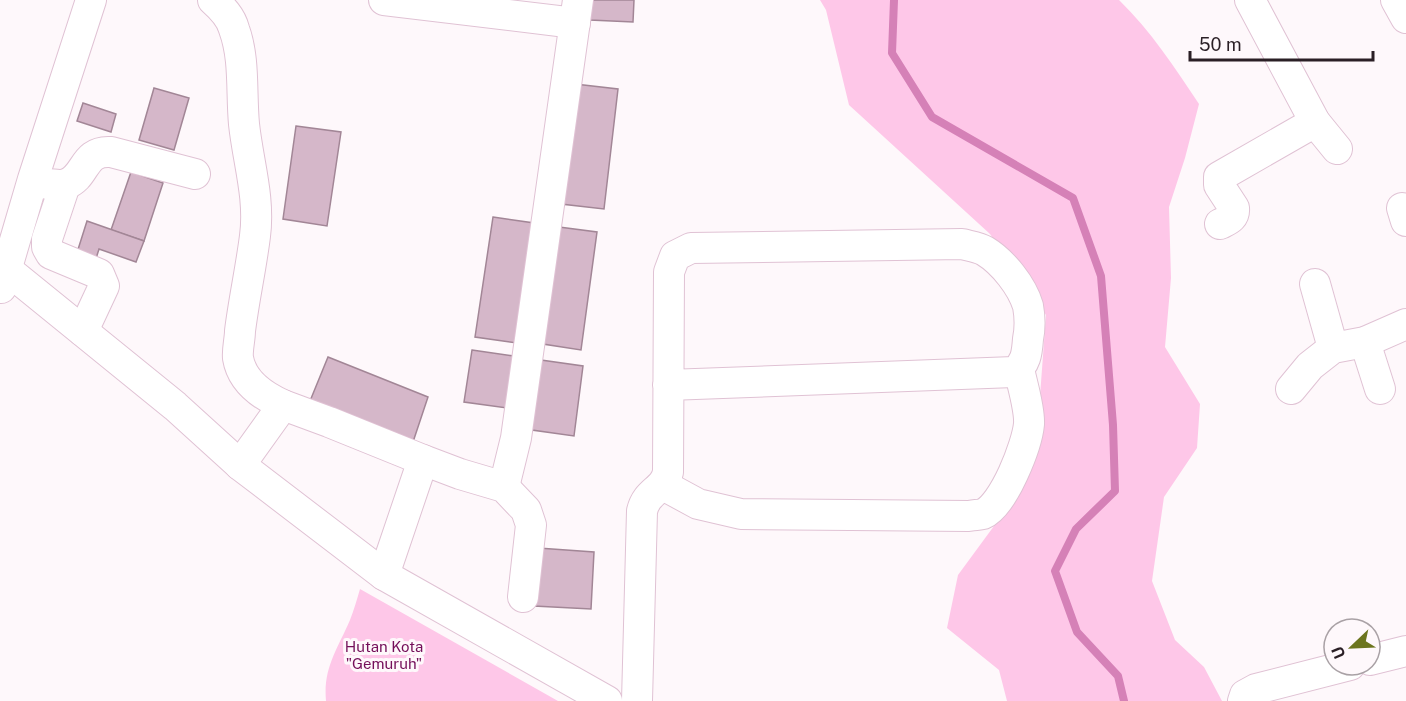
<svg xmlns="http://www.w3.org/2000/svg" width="1406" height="701" viewBox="0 0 1406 701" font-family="'Public Sans',sans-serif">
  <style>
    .green { fill: #fec7e8 }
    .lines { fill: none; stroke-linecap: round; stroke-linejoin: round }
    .stream { stroke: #d581b7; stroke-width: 8 }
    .building { fill: #d5b7c9; stroke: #a28696; stroke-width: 1.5 }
    .minor-casing { stroke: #e0c2d4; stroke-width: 32 }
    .minor { stroke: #fff; stroke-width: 30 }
    .labels { text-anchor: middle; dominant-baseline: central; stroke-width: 6; stroke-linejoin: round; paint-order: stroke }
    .park-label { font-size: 15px; fill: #740f5a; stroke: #fef8fb }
  </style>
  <rect width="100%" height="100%" fill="#fef8fb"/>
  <g class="green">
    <path d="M820,0H1119C1151,31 1175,68 1199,104L1185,158L1169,207L1171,278L1165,347L1200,404L1197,448L1164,497L1152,581L1175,640L1204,667L1222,701H1007L999,670L947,628L958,575L1005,511L1036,450L1046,315L990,234L849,105L826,10Z"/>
    <path d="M360,589L558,701H326C323,668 337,650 350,620C354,610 357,599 360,589Z"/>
  </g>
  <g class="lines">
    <path class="stream" d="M894,0L892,53L932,117L1073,198L1101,276L1113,425L1115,491L1076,529L1055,571L1077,632L1118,676L1124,701"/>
  </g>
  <g class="building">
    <path d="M591,0H634L633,22L590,20Z"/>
    <path d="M575,84L618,89L604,209L561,204Z"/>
    <path d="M154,88L189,98L174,150L139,140Z"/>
    <path d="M83,103L116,114L111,132L77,121Z"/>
    <path d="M296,126L341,132L327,226L283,219Z"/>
    <path d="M131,172L163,183L144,241L111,230Z"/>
    <path d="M493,217L534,223L517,343L475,337Z"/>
    <path d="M87,221L144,241L136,262L99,249L94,265L75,259Z"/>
    <path d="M559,227L597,232L581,350L543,344Z"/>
    <path d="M472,350L514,356L507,408L464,402Z"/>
    <path d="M328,357L428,397L413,442L310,401Z"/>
    <path d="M541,360L583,366L574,436L532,430Z"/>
    <path d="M538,548L594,552L591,609L534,606Z"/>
  </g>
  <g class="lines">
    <g class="minor-casing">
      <g id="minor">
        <path d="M213,0C222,8 231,17 234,29C245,59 241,92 244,124C248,162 260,197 255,236C251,268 244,299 240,331C240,339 237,350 238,358C242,382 263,396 283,405"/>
        <path d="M384,0L575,23"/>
        <path d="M1250,0L1315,122L1337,149"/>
        <path d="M1396,0L1406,18"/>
        <path d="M47,184C53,184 60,186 66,184C87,177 82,150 111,152L195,174"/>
        <path d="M65,185L47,239V247L51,254L99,274L104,286L83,331"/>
        <path d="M1402,208L1406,221"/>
        <path d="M1220,224C1228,220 1235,218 1234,208L1219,185V177L1315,122"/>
        <path d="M0,264L175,406L240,465L384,575L607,701"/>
        <path d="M1315,284L1333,348"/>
        <path d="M1,288L33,179L91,0"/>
        <path d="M1365,342L1380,389"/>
        <path d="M1291,389L1310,366L1333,348L1365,342L1406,324"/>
        <path d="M423,460L460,474L504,487L526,510L531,525L523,597"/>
        <path d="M240,465L283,405L329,422L423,460L384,575"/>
        <path d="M663,485L698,504L741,514L969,516C973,515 979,515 983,514C1004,505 1027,445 1029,424C1030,409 1022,384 1019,369"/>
        <path d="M504,487L516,438L578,0"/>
        <path d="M1370,660L1406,651"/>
        <path d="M637,701L642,511C647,490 664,491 668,472L669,272L675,256L691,248L962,244C969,246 978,247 985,251C1003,262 1022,286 1028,306C1030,317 1030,329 1028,339C1027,353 1026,364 1014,372L668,385"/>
        <path d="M1243,701L1245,695L1256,689L1350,665"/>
      </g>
    </g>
    <use href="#minor" class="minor"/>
  </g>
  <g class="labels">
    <g class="park-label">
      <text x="384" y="646">Hutan Kota<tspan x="384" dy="17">"Gemuruh"</tspan></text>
    </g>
  </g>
  <g transform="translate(1352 647) rotate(247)"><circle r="28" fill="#fef8fb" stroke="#a9a1a5" stroke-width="1.5"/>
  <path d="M0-4.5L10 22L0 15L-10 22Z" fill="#6c751e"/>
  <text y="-9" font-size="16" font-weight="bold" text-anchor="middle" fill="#2a1f25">U</text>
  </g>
  <path d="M1190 51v9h183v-9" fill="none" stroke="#2a1f25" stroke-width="3"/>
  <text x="1199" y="51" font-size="18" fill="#2a1f25" stroke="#fef8fb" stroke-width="4.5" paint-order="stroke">50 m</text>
</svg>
